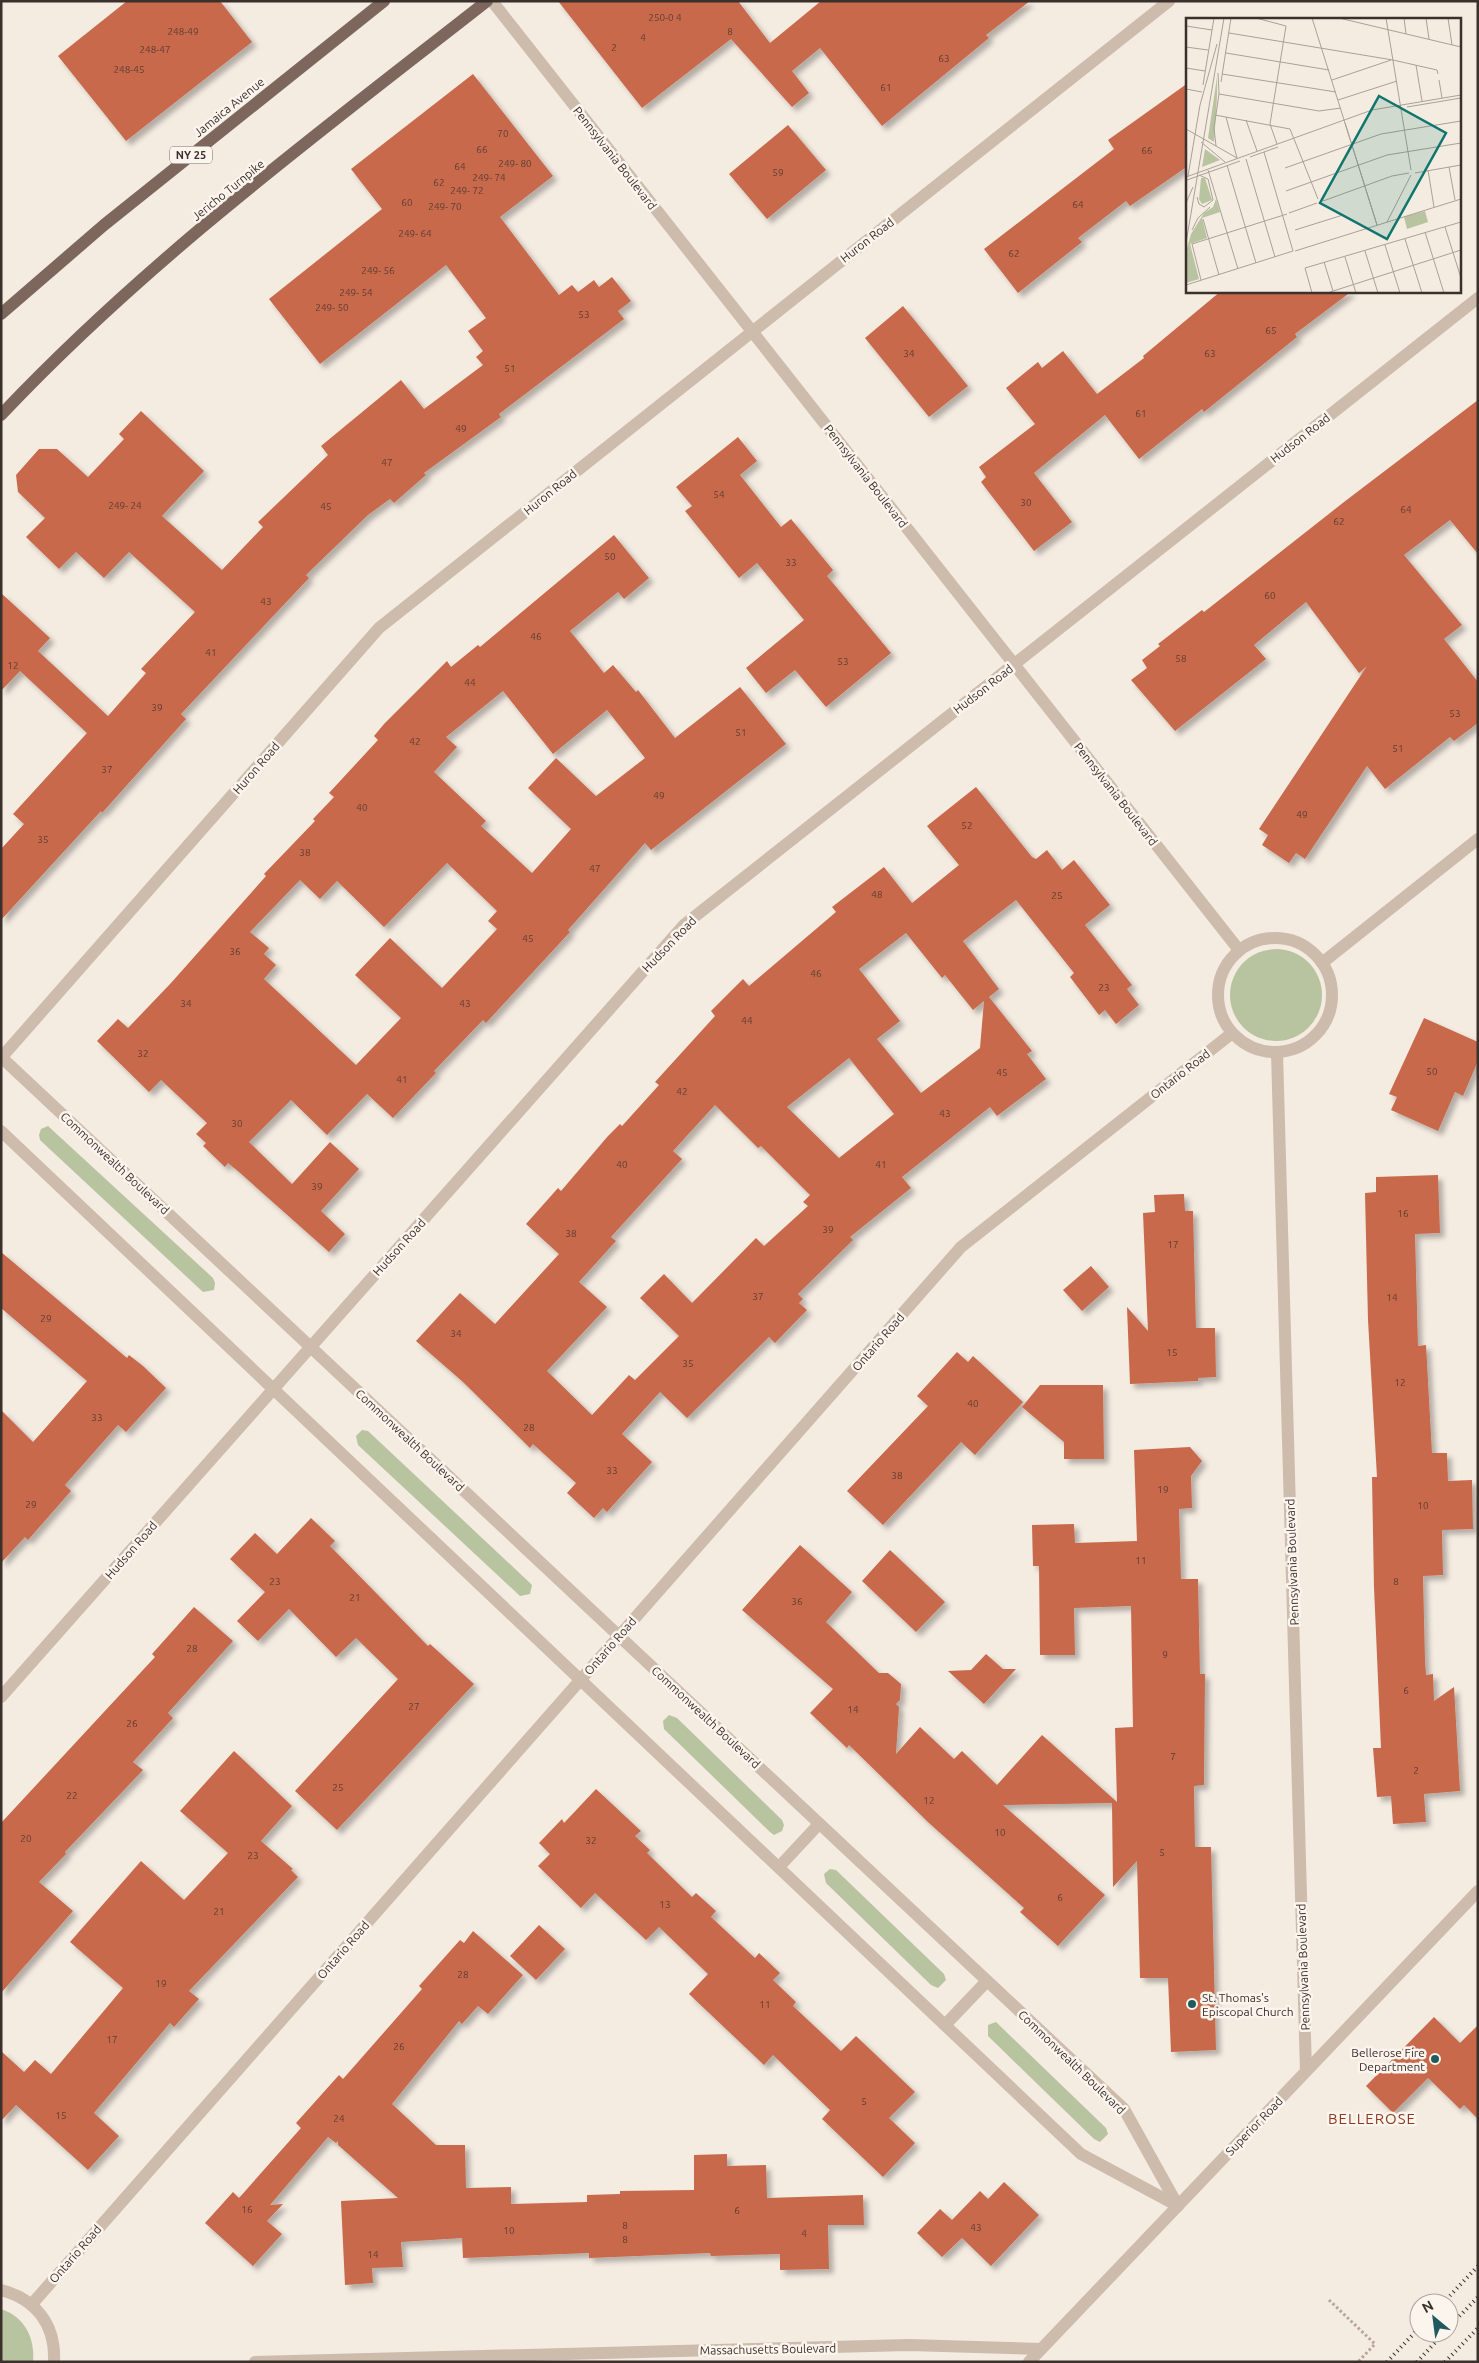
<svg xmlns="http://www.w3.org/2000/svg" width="1479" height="2363" viewBox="0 0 1479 2363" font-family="Ubuntu,sans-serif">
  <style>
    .green { fill: #b8c4a0 }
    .building { fill: #c8694b; fill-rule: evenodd; filter: url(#shadow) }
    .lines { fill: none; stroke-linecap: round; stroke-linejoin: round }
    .path { stroke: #b9a596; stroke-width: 3; stroke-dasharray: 2.5 2.5; stroke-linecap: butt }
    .street { stroke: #cdbbac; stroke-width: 12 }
    .primary { stroke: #7d675c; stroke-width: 12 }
    .rail { stroke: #3b302b; stroke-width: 4; stroke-dasharray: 1 4; stroke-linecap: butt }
    .poi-dot { fill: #1f5a5e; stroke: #fbf5ee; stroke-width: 2 }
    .labels { text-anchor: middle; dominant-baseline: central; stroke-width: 5; stroke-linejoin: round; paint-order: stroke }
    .number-label { font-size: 10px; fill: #5e3e33 }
    .shield { fill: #fbf5ee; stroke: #756b66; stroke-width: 1 }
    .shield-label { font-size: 11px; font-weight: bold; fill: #3b302b }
    .street-label { font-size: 12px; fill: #3b302b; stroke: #fbf5ee }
    .poi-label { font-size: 12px; fill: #3b302b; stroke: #fbf5ee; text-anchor: start }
    .quarter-label { font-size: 15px; letter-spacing: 1px; fill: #8c3b22; stroke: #fbf5ee }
    .inset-road { fill: none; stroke: #aaa098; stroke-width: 1 }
    .view { fill: #0f766e; fill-opacity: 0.15; stroke: #0f766e; stroke-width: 2.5 }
    .inset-edge { fill: none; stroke: #3b302b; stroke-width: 2.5 }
  </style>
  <defs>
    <filter id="shadow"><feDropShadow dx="4.5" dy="4.5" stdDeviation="2.5" flood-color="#0004"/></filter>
  </defs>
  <rect width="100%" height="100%" fill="#f4ebe1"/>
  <g class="green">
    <circle cx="1276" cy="995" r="46"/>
    <path d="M48,1126L213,1278L215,1283L214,1290L203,1292L40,1140L39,1135L41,1129Z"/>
    <path d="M362,1430L368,1431L530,1583L532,1585L530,1594L520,1596L358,1445L356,1436Z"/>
    <path d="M669,1715L677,1718L782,1820L784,1825L782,1831L774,1835L770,1832L664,1729L663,1721Z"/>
    <path d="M830,1869L836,1870L944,1974L946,1980L938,1988L931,1985L826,1883L824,1874Z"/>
    <path d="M996,2022L1106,2128L1108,2134L1100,2142L1094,2139L988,2036V2025Z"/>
    <path d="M1,2309C25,2317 35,2338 33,2362H1Z"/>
  </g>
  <g class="building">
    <path d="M127,1H220L252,42L126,141L58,56Z"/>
    <path d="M558,1H738L770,43L821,1H1030L986,35L989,38L882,126L820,48L792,71L809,93L792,107L731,39L642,108Z"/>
    <path d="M473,74L553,176L500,217L559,295L572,285L578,292L594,280L599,287L612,277L631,301L618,311L624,319L499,414L501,417L424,473L426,475L394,503L390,499L368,515L306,575L309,578L181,714L186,719L102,813L101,811L1,920V849L24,824L13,814L87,733L20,671L1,691V593L50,638L38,651L108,716L146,673L141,669L195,612L129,552L104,578L76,552L59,569L26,537L45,518L18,492L16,475L39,449H57L88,477L124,439L119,434L141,411L204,471L162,516L222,570L263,527L258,522L328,455L321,446L401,380L424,409L483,365L476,357L483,351L468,331L486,318L446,265L320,364L269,299L382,209L351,169Z"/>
    <path d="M1188,83V166L1130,206L1126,201L1078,238L1082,242L1018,293L984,249L1114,149L1108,140Z"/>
    <path d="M788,125L826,170L767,219L729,174Z"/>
    <path d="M1221,291H1352L1295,334L1297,337L1204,412L1202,409L1139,459L1105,415L1034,473L1072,522L1034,551L981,482L986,477L979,467L1035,424L1006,388L1038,362L1042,368L1063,351L1097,394L1144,358L1143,356Z"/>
    <path d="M903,306L968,386L929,417L865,338Z"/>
    <path d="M1478,400V554L1450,520L1404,555L1462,625L1444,639L1478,682V723L1454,741L1450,737L1385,789L1367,766L1305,859L1296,853L1289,863L1262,845L1268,835L1259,829L1367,666L1359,673L1306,602L1254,645L1266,659L1175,731L1131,680L1147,668L1142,660L1160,646L1158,644L1202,610L1204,612L1344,502Z"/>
    <path d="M738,437L757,461L740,475L781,527L791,519L833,570L827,576L891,653L826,707L795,670L766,693L746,668L804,620L757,563L739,578L685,511L692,506L676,487Z"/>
    <path d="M614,535L649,578L624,599L618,592L570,631L604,673L613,665L636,692L638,690L675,738L740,687L786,744L651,850L645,843L568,930L570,932L486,1023L483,1020L434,1071L436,1073L393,1118L367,1094L327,1135L291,1100L249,1142L292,1184L330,1142L359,1169L321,1211L345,1234L329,1252L239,1172L228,1163L225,1167L203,1146L206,1143L196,1134L207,1123L161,1080L149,1092L97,1041L118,1019L128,1028L171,983L266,876L264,874L315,821L313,819L334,797L329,793L378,740L374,736L384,724L447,661L451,667L478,645L480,647ZM503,691L553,754L607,710L645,758L596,796L556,758L528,788L571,829L532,873L481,826L486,821L434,772L457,747L446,737ZM447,863L497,911L488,921L497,929L442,988L390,938L355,975L401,1018L356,1065L264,979L276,965L264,954L269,948L250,932L300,880L320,899L337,881L384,927Z"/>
    <path d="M976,787L1032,857L1036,859L1047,850L1062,870L1074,860L1110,905L1085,925L1132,985L1127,989L1139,1005L1116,1024L1105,1010L1099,1015L1070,977L1074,973L1016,900L963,941L999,989L989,997L1032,1051L1027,1054L1046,1079L997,1116L990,1107L902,1177L911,1188L850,1237L853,1240L798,1294L803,1299L799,1303L807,1310L775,1343L769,1337L687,1418L660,1392L622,1434L652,1462L607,1512L603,1508L594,1518L567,1493L576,1483L533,1444L530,1448L463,1382L416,1341L460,1293L495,1324L559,1254L526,1224L558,1188L561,1191L608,1136L620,1124L622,1126L659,1085L655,1082L715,1016L711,1011L743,979L749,986L836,912L832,907L884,867L912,903L959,865L927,826ZM906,933L942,978L945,975L973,1010L984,1001L980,1048L921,1093L877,1039L900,1021L859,969ZM849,1058L894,1114L839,1158L787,1107ZM715,1105L758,1148L761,1146L810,1195L803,1202L808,1206L764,1246L756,1238L692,1303L664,1274L640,1298L679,1336L635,1380L629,1375L592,1415L547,1371L607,1307L579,1282L616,1241L611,1237L682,1159L673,1151Z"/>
    <path d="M1424,1018L1478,1042V1061L1463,1096L1455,1092L1438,1131L1391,1110L1397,1097L1389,1094Z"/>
    <path d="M1438,1175L1440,1233L1415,1234L1418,1346L1426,1345L1432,1453H1447L1448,1481L1472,1480L1473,1529L1442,1530L1443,1575L1423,1576L1425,1661L1426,1675L1433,1674L1434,1701L1454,1687L1460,1791L1424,1794L1426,1822L1393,1824L1391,1796L1377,1797L1373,1748H1381L1374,1587L1372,1477H1377L1368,1320L1365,1193L1376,1192V1177Z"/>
    <path d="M1184,1194L1185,1211H1193L1196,1328H1215L1216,1377L1198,1378V1381L1130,1384L1127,1307L1148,1331L1143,1213L1155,1212L1154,1195Z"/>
    <path d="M1,1252L127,1358L129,1355L143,1366L166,1388L126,1432L118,1425L65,1485L71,1491L28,1540L25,1537L1,1563V1410L33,1442L87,1381L1,1308Z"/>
    <path d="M1091,1266L1109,1287L1082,1311L1063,1290Z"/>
    <path d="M957,1352L968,1362L973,1356L1023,1402L975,1455L961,1442L883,1525L847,1491L928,1406L917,1396Z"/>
    <path d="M1040,1385H1103L1104,1459H1064V1442L1022,1407Z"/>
    <path d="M1190,1447L1202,1461L1191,1476L1192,1508L1179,1509L1181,1579H1198L1200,1674H1205L1204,1785L1194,1786L1195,1847H1211L1216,2050L1171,2052L1168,1978H1140L1137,1861L1113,1887L1112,1803L1003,1805L1105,1895L1058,1946L1020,1912L1024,1908L929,1823L849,1745L847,1748L810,1713L833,1689L742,1610L800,1545L852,1592L826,1622L879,1673H888L901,1684L900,1700L896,1704L899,1707L896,1754L920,1727L954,1759L962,1751L997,1785L1042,1735L1117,1802L1115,1728L1133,1727L1131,1606L1074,1608L1075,1655H1040L1039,1566H1033L1032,1525L1074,1524L1075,1543L1137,1541L1134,1450Z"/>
    <path d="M311,1518L335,1541L330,1546L428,1646L430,1644L474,1684L337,1830L295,1791L398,1679L356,1638L336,1657L289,1609L258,1641L237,1621L265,1592L230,1559L255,1533L277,1554Z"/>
    <path d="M890,1550L945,1602L916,1632L862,1581Z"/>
    <path d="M194,1607L233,1641L168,1713L173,1718L133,1762L143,1770L65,1852L66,1854L39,1882L73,1911L1,1993V1823L155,1657L152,1654Z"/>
    <path d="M986,1654L1003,1669H1016L984,1704L948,1671L971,1670Z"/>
    <path d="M234,1751L292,1806L261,1841L293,1869L291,1870L298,1877L189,1991L199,1999L174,2027L170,2023L94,2113L119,2136L88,2170L16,2105L1,2121V2051L24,2072L35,2060L51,2074L123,1988L70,1942L141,1861L184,1900L228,1853L180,1811Z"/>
    <path d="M596,1789L641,1831L635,1836L650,1850L647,1853L692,1897L696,1893L716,1911L711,1917L755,1958L759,1953L780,1973L773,1980L796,2002L793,2006L841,2051L856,2036L915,2092L889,2118L915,2143L883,2177L822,2119L830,2110L773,2055L764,2065L689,1994L708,1974L659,1927L646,1940L595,1893L581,1908L538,1866L550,1854L539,1843L562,1819L564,1823Z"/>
    <path d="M539,1925L565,1949L536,1980L510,1956Z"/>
    <path d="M473,1931L523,1975L488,2014L478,2006L462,2024L459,2021L392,2104L436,2145H465L466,2188L511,2187V2204L587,2202V2195L620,2194V2191L694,2190V2155L727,2154V2166L766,2165L767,2198L863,2195L864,2225H828L829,2269L780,2270V2254L711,2256L710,2253L589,2258V2253L463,2258L462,2238L401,2242L403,2267L372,2268L373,2283L345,2285L341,2201L398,2198L338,2145V2141L336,2143L328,2137L270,2205L283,2204L267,2221L282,2234L253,2266L205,2223L233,2192L239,2198L301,2128L296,2123L339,2075L343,2079L422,1989L419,1986L460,1940L464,1943Z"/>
    <path d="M1434,2017L1460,2043L1478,2025V2119L1464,2105L1460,2109L1428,2078L1393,2113L1366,2086Z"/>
    <path d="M1004,2182L1039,2215L991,2266L962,2238L942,2257L917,2233L940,2209L952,2220L980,2191L988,2199Z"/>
  </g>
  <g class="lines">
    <path class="path" d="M1329,2300L1375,2344L1358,2362"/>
    <g class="street">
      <path d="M492,1L1239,950"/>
      <circle cx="1275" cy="995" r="57"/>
      <path d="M1322,963L1478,839"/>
      <path d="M1277,1053L1306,2071"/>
      <path d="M1,1057L1124,2109L1178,2206L1081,2154L1,1131"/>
      <path d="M1,1058L379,628L1169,1"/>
      <path d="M1,1697L684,925L1478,298"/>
      <path d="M779,1867L819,1824"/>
      <path d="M945,2025L987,1981"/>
      <path d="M1,2290C36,2299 56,2325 54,2362"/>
      <path d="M32,2304L961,1247L1231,1034"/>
      <path d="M255,2362L909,2345L1041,2349"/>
      <path d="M1029,2362L1478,1891"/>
    </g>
    <g class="primary">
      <path d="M1,314L104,225L384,1"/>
      <path d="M1,415C147,260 320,132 487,1"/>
    </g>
    <g class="rail">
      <path d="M1443,2303L1478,2266"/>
      <path d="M1449,2327L1478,2297"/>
      <path d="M1387,2362L1419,2328"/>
      <path d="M1417,2362L1444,2333"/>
      <path d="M1445,2362L1478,2328"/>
    </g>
  </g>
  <g class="poi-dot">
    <circle cx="1192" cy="2004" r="5"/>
    <circle cx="1435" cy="2059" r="5"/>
  </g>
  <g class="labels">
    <g class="number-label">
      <text x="665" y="17">250-0 4</text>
      <text x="183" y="31">248-49</text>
      <text x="730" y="31">8</text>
      <text x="643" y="37">4</text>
      <text x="614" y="47">2</text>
      <text x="155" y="49">248-47</text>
      <text x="944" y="58">63</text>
      <text x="129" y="69">248-45</text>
      <text x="886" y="87">61</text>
      <text x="503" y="133">70</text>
      <text x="482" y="149">66</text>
      <text x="1147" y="150">66</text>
      <text x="515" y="163">249- 80</text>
      <text x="460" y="166">64</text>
      <text x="778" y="172">59</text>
      <text x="489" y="177">249- 74</text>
      <text x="439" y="182">62</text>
      <text x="467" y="190">249- 72</text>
      <text x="407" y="202">60</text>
      <text x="1078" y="204">64</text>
      <text x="445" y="206">249- 70</text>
      <text x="415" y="233">249- 64</text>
      <text x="1014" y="253">62</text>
      <text x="378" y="270">249- 56</text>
      <text x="356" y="292">249- 54</text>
      <text x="332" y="307">249- 50</text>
      <text x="584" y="314">53</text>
      <text x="1271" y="330">65</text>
      <text x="909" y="353">34</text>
      <text x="1210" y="353">63</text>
      <text x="510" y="368">51</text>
      <text x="1141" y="413">61</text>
      <text x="461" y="428">49</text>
      <text x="387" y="462">47</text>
      <text x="719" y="494">54</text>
      <text x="1026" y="502">30</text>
      <text x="125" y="505">249- 24</text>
      <text x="326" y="506">45</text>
      <text x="1406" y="509">64</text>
      <text x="1339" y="521">62</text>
      <text x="610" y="556">50</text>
      <text x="791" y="562">33</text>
      <text x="1270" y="595">60</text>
      <text x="266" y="601">43</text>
      <text x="536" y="636">46</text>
      <text x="211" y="652">41</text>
      <text x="1181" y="658">58</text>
      <text x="843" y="661">53</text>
      <text x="13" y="665">12</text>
      <text x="470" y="682">44</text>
      <text x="157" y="707">39</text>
      <text x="1455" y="713">53</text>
      <text x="741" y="732">51</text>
      <text x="415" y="741">42</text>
      <text x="1398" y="748">51</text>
      <text x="107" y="769">37</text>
      <text x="659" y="795">49</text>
      <text x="362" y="807">40</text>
      <text x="1302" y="814">49</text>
      <text x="967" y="825">52</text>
      <text x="43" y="839">35</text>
      <text x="305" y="852">38</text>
      <text x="595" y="868">47</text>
      <text x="877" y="894">48</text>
      <text x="1057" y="895">25</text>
      <text x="528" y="938">45</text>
      <text x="235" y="951">36</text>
      <text x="816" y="973">46</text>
      <text x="1104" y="987">23</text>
      <text x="186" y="1003">34</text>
      <text x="465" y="1003">43</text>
      <text x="747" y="1020">44</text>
      <text x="143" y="1053">32</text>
      <text x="1432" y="1071">50</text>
      <text x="1002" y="1072">45</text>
      <text x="402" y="1079">41</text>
      <text x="682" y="1091">42</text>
      <text x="945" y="1113">43</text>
      <text x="237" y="1123">30</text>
      <text x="622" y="1164">40</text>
      <text x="881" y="1164">41</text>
      <text x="317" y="1186">39</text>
      <text x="1403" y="1213">16</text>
      <text x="828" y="1229">39</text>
      <text x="571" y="1233">38</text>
      <text x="1173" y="1244">17</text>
      <text x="758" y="1296">37</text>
      <text x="1392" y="1297">14</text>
      <text x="46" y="1318">29</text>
      <text x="456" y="1333">34</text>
      <text x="1172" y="1352">15</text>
      <text x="688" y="1363">35</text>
      <text x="1400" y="1382">12</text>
      <text x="973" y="1403">40</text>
      <text x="97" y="1417">33</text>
      <text x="529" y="1427">28</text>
      <text x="612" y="1470">33</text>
      <text x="897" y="1475">38</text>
      <text x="1163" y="1489">19</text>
      <text x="31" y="1504">29</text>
      <text x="1423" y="1505">10</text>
      <text x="1141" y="1560">11</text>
      <text x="275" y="1581">23</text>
      <text x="1396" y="1581">8</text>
      <text x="355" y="1597">21</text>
      <text x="797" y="1601">36</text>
      <text x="192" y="1648">28</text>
      <text x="1165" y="1654">9</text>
      <text x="1406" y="1690">6</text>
      <text x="414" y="1706">27</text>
      <text x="853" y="1709">14</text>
      <text x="132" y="1723">26</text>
      <text x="1173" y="1756">7</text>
      <text x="1416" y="1770">2</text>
      <text x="338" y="1787">25</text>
      <text x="72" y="1795">22</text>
      <text x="929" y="1800">12</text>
      <text x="1000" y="1832">10</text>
      <text x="26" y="1838">20</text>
      <text x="591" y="1840">32</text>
      <text x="1162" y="1852">5</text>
      <text x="253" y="1855">23</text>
      <text x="1060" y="1897">6</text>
      <text x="665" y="1904">13</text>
      <text x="219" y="1911">21</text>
      <text x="463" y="1974">28</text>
      <text x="161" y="1983">19</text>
      <text x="765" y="2004">11</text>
      <text x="112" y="2039">17</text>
      <text x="399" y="2046">26</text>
      <text x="864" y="2101">5</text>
      <text x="61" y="2115">15</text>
      <text x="339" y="2118">24</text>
      <text x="247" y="2209">16</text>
      <text x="737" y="2210">6</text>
      <text x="625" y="2225">8</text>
      <text x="976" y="2227">43</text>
      <text x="509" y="2230">10</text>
      <text x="804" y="2233">4</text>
      <text x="625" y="2239">8</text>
      <text x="373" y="2254">14</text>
    </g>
    <rect class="shield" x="170" y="146.5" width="42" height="17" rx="4"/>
    <g class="shield-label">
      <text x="191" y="155">NY 25</text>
    </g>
    <g class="street-label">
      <text transform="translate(229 107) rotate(-39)">Jamaica Avenue</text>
      <text transform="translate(615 158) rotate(52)">Pennsylvania Boulevard</text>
      <text transform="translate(228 190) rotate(-39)">Jericho Turnpike</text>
      <text transform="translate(867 240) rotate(-38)">Huron Road</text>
      <text transform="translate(1300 438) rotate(-38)">Hudson Road</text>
      <text transform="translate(866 476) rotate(52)">Pennsylvania Boulevard</text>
      <text transform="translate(550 492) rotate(-39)">Huron Road</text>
      <text transform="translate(983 689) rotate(-38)">Hudson Road</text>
      <text transform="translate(256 768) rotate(-49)">Huron Road</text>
      <text transform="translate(1116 794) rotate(52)">Pennsylvania Boulevard</text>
      <text transform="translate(669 944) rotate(-46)">Hudson Road</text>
      <text transform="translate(1180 1074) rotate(-38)">Ontario Road</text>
      <text transform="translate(115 1163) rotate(43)">Commonwealth Boulevard</text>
      <text transform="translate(399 1247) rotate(-48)">Hudson Road</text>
      <text transform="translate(878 1342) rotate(-49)">Ontario Road</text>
      <text transform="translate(410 1440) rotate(43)">Commonwealth Boulevard</text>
      <text transform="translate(131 1550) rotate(-49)">Hudson Road</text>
      <text transform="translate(1292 1562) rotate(-92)">Pennsylvania Boulevard</text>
      <text transform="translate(610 1646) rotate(-49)">Ontario Road</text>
      <text transform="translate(706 1717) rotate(43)">Commonwealth Boulevard</text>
      <text transform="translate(343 1950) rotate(-49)">Ontario Road</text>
      <text transform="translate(1303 1967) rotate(-92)">Pennsylvania Boulevard</text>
      <text transform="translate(1072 2062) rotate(44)">Commonwealth Boulevard</text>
      <text transform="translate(1254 2126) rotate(-46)">Superior Road</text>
      <text transform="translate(75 2254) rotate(-49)">Ontario Road</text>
      <text transform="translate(768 2349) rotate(-1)">Massachusetts Boulevard</text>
    </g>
    <g class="poi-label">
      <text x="1202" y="1997">St. Thomas's<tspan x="1202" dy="14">Episcopal Church</tspan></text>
      <text x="1425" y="2052" text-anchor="end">Bellerose Fire<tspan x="1425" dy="14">Department</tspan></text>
    </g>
    <g class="quarter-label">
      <text x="1372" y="2118">BELLEROSE</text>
    </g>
  </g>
  <g transform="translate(1186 18)">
    <rect width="275" height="275" fill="#f4ebe1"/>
    <path d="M31,59V79L28,124L22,120ZM19,131L34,142L16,149ZM15,160H19L26,182L16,186L13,181ZM30,181L34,194L16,200L21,220L4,226L13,261L0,265V234L5,216L18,195L27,189ZM239,193L242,204L221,211L218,199Z" fill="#b8c4a0"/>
    <path class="inset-road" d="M70,0L100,8L84,106L91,126M126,0L191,207L159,105M153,0L275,29M200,0L225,152M218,0L220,16M240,0L243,21M262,0L266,27M0,8L26,12M43,15L207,42L251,52L252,56M0,29L22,32M40,35L143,52M230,47L236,83M0,50L19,53M32,55L33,76M36,56L150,74M146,62L205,42M253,62L256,80M35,64L45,0M17,67L28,0M0,71L16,74M33,76L133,93L155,90M152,82L211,63M14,87L31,26M221,89L275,80M29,97L104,111L132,181M40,99L51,140M60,102L71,133M0,111L51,140M15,124L39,144M30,128L28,110L33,76M64,139L92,129M60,141L89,239M41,147L70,245M263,149L269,182M99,150L195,116L275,103M22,152L52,251M242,152L248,189M229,155L275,147M2,158L14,87M0,159L186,92L275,77M1,162L54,143M100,173L201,137L275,125M11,179L13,186L18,189L27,182L22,161L13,157M137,183L206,158L223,155M0,185L7,169M137,186L181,210M103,195L131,185M17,201L33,257M201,204L225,157M259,209L275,260M6,212L12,200L24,189M109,212L157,197M239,214L258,275M219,221L236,275M0,225L38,0M199,227L214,275M109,233L275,181M179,233L192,275M159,239L170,275M138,244L147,273M15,262L6,226L101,196M0,267L107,233L78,134M126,275L119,250L275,204M141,275L275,232"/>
    <path class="view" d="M193,78L260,115L201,221L134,185Z"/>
    <rect width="275" height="275" class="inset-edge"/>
  </g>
  <rect width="1479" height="2363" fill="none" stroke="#3b302b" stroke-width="5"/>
  <g transform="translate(1434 2318) rotate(331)"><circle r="24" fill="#fbf5ee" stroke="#aea6a0"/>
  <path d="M0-4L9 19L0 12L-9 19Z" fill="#1f5a5e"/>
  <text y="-8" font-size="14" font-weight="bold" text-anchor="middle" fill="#3b302b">N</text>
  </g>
</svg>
